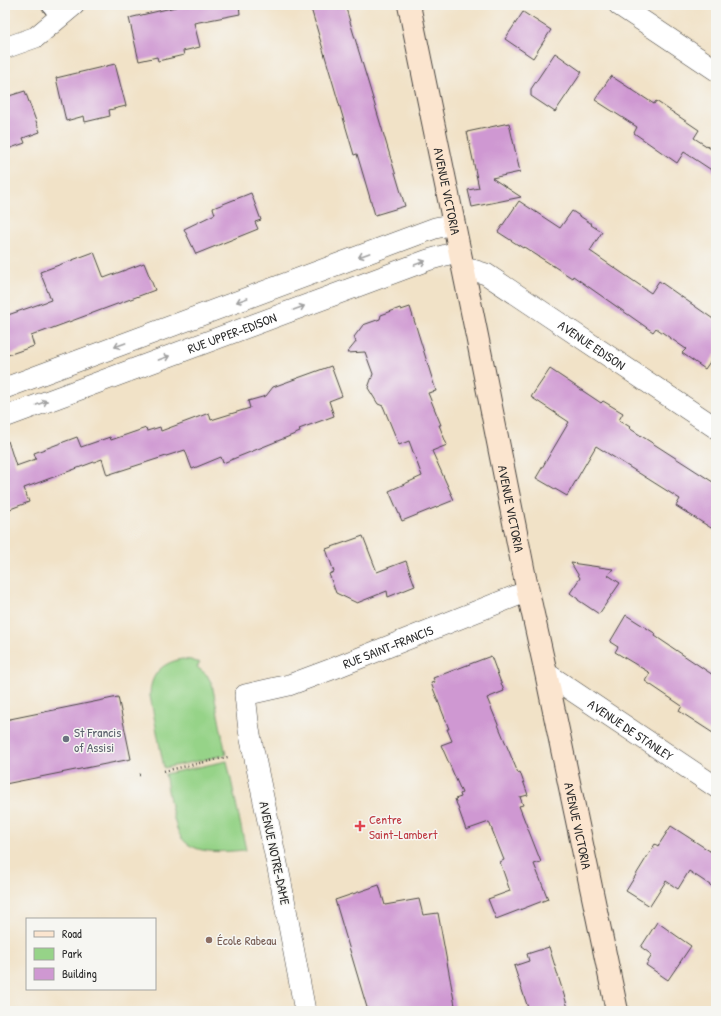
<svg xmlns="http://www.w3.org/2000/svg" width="721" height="1016" viewBox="0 0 721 1016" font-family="'Patrick Hand',sans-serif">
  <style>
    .green { fill: #96d388; stroke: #607f5a }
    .building { fill: #cf98d2 }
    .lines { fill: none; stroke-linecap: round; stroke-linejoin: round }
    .lane-casing { stroke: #494642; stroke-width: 12 }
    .street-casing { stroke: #494642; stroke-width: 22 }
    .secondary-casing { stroke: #494642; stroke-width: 24 }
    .path { stroke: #494642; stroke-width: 2.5; stroke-dasharray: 1 3; stroke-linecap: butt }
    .lane { stroke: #fff; stroke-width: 10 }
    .street { stroke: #fff; stroke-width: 21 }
    .secondary { stroke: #fbe5cf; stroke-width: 22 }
    .oneway { stroke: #a0a0a0 }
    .worship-dot { fill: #6b7280; stroke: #f6f6f2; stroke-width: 1.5 }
    .health-dot { fill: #e0444e; stroke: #f6f6f2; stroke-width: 1.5 }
    .education-dot { fill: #8d6e63; stroke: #f6f6f2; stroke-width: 1.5 }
    .labels { text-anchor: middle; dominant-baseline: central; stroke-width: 3; stroke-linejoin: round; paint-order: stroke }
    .street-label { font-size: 13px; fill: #2b2b2b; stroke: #f6f6f2 }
    .worship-label { font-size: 13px; fill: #5b616d; stroke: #f6f6f2; text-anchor: start }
    .health-label { font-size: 13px; fill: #be3a42; stroke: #f6f6f2; text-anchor: start }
    .education-label { font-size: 13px; fill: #785e54; stroke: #f6f6f2; text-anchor: start }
  </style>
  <rect width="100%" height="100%" fill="#f6f6f2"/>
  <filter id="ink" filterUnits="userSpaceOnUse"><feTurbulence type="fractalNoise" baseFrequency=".025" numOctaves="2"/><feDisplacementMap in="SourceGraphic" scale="8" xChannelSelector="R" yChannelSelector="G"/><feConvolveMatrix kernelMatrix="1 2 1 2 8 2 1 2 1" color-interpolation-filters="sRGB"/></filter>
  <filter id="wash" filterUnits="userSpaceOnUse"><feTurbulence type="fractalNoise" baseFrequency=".012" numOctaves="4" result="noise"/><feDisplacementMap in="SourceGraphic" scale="16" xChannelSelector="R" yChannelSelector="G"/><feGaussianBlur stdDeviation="0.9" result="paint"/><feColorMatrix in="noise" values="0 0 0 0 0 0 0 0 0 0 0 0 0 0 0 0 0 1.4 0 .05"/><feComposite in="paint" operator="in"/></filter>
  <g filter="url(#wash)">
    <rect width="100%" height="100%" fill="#f1e2c7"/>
    <g class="green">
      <path d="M182,659L191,660L200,663L197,667L207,675L212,684L226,755L164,768L150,696C150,675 161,663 182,659Z"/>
      <path d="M227,761L246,850C231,851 216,853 202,850C194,848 185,844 181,837C173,825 168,789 165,774Z"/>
    </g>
    <g id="blocks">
      <g class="building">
        <path d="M184,5H239L240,14L194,23L200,47L183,51L184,55L158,61L157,57L139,61L129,18Z"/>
        <path d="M310,5H345L405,206L375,215L357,154L354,155Z"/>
        <path d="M523,12L551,30L533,58L505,39Z"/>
        <path d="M555,53L582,72L555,112L531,96V89Z"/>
        <path d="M115,64L126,106L109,110L110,116L85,122L84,116L66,121L56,78Z"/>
        <path d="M611,76L654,104L656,101L699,130L694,138L716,152V173L684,152L677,163L634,133L637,127L595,100Z"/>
        <path d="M25,91L40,132L23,138L25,143L5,150V95H9V96Z"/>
        <path d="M509,123L520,172L492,178L521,197L472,207L468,190L479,188L467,132Z"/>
        <path d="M251,193L261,220L255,222L258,229L196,254L184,229L215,214L213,208Z"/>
        <path d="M519,201L560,228L572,211L592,224L591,225L602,232L590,251L651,293L659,281L716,321V353L705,369L682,353L686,349L656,328L653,332L573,276L572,278L524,247L523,248L498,232Z"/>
        <path d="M94,252L104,278L144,263L155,290L31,336L34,346L5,356V316L51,300L40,272Z"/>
        <path d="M410,307L436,391L428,393L441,425H439L447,445L432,451L454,500L402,521L389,491L422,476L409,441L399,445L383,406L378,404L368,388L373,374L365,352L347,353L356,342L354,337L363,325L380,319L381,315L400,308L401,310Z"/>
        <path d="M331,366L342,396L329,401L334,416L299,429L300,432L223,463L221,457L192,469L185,450L107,475L102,459L24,488L29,502L5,511V441H8L16,466L36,459L34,453L77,437L81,447L110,437L111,440L146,428L147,431L160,427L161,431L209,413L211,420L250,408L248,401L266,396L273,387Z"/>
        <path d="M550,369L601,403L603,401L623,413L619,420L630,427L629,428L716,484V531L676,506L680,499L596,446L567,496L536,478L569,422L531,397Z"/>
        <path d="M363,536L377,572L406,561L415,586L388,597L387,591L357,603L336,593L329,574L334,572L326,549Z"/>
        <path d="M571,563L613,569L608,575L620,583L599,614L578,600V599L570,593L580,578Z"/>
        <path d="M626,615L656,634L655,636L716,677V735L679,711L682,706L645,681L650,673L615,652L618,647L610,642Z"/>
        <path d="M491,656L504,691L487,698L518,773L520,772L528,795L520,797L523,805L519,806L541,862L534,864L548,899L496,919L488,899L510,891L500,862L504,860L489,822L466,830L455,799L461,797L460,794L462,793L441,745L452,741L447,729H449L431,683L435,682L433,678Z"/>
        <path d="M118,697L131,759L5,784V720Z"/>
        <path d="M671,826L716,855V889L689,871L678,889L666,881L650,906L626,891L655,844L658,846Z"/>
        <path d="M379,885L385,905L419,899L423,915L438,913L456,1011H368L335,900Z"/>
        <path d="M657,922L691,946L668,980L646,965L652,955L641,947Z"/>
        <path d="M549,947L569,1011H529L514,966L529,961L527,954Z"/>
      </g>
    </g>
  </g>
  <g filter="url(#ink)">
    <use href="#blocks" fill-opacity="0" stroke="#494642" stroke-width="1"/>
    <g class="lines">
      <g class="lane-casing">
        <path id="lane" d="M46,5L57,19"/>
      </g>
      <g class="street-casing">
        <g id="street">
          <path d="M619,5L716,70"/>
          <path d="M5,48L36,37L74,5"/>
          <path id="s1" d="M464,270H473L486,274L716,428"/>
          <path d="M5,388L435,228L454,224"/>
          <path id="s2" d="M5,417L428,260L460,251"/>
          <path id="s3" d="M546,673L716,787"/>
          <path id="s4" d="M305,1011L281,883L249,730L245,695L289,685L332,669L528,591"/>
        </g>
      </g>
      <g class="secondary-casing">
        <g id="secondary">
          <path id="s5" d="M409,5L477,336L525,578L546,673L617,1011"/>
        </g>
      </g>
      <g class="path">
        <path d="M164,771L228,757"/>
        <path d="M139,775H142"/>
      </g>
      <use href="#lane" class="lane"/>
      <use href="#street" class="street"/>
      <use href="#secondary" class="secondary"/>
    </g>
    <defs><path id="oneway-shaft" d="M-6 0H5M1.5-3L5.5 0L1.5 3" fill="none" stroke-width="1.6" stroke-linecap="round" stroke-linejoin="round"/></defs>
    <g class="oneway">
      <use href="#oneway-shaft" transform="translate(364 255) rotate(160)"/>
      <use href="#oneway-shaft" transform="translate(420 263) rotate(-20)"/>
      <use href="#oneway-shaft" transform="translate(242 300) rotate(160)"/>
      <use href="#oneway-shaft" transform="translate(299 308) rotate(-20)"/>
      <use href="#oneway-shaft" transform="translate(120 345) rotate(160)"/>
      <use href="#oneway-shaft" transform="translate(164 358) rotate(-20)"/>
      <use href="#oneway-shaft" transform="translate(42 403) rotate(-20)"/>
    </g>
  </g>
  <circle class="worship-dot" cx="66" cy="739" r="4"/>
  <path class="health-dot" d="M358 820h4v4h4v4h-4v4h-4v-4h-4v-4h4z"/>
  <circle class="education-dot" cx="209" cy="940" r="4"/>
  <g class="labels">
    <g class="street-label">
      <text stroke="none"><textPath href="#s5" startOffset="190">AVENUE VICTORIA</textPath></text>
      <text stroke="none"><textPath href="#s2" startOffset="242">RUE UPPER-EDISON</textPath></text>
      <text stroke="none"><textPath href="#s1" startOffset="150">AVENUE EDISON</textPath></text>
      <text stroke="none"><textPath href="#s5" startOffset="514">AVENUE VICTORIA</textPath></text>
      <text stroke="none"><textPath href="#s4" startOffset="473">RUE SAINT-FRANCIS</textPath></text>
      <text stroke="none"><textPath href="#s3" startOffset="102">AVENUE DE STANLEY</textPath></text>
      <text stroke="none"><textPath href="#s5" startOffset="838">AVENUE VICTORIA</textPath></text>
      <text transform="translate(275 853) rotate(78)">AVENUE NOTRE-DAME</text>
    </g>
    <g class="worship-label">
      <text x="74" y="732">St Francis<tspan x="74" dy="15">of Assisi</tspan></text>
    </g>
    <g class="health-label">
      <text x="369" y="819">Centre<tspan x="369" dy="15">Saint-Lambert</tspan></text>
    </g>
    <g class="education-label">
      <text x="217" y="940">École Rabeau</text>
    </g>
  </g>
  <rect width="721" height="1016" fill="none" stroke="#f6f6f2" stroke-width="20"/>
  <rect x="26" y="918" width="130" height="72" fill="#f6f6f2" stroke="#a5a5a2"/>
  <rect x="34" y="931" width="20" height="6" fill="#fbe5cf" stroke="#a5a5a2"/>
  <text x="62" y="938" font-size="12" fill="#2b2b2b">Road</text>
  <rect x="34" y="948" width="20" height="12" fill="#96d388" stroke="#a5a5a2"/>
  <text x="62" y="958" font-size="12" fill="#2b2b2b">Park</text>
  <rect x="34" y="968" width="20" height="12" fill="#cf98d2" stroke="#a5a5a2"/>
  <text x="62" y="978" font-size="12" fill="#2b2b2b">Building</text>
</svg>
